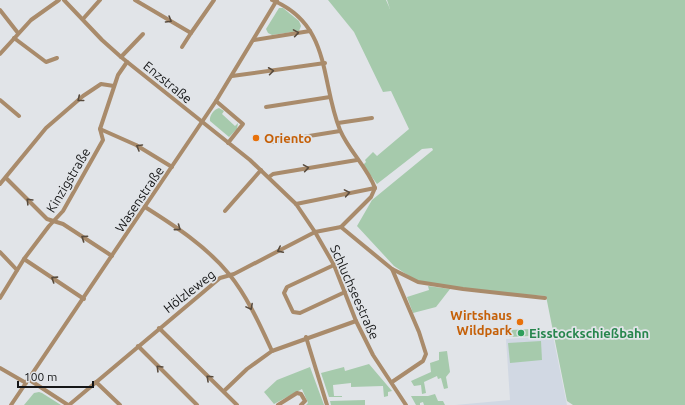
<svg xmlns="http://www.w3.org/2000/svg" width="685" height="405" viewBox="0 0 685 405" font-family="Ubuntu,sans-serif">
  <style>
    .built { fill: #d1d8e3 }
    .green { fill: #a6caac }
    .lines { fill: none; stroke-linecap: round; stroke-linejoin: round }
    .minor { stroke: #a98b6b; stroke-width: 4 }
    .oneway { stroke: #584b3d }
    .food-dot { fill: #e8710a; stroke: #e1e4e8; stroke-width: 1.5 }
    .leisure-dot { fill: #2e9e5b; stroke: #e1e4e8; stroke-width: 1.5 }
    .labels { text-anchor: middle; dominant-baseline: central; stroke-width: 3.5; stroke-linejoin: round; paint-order: stroke }
    .street-label { font-size: 13px; fill: #151617; stroke: #e1e4e8 }
    .food-label { font-size: 13px; font-weight: bold; fill: #c56008; stroke: #e1e4e8; text-anchor: start }
    .leisure-label { font-size: 13px; font-weight: bold; fill: #27864d; stroke: #e1e4e8; text-anchor: start }
  </style>
  <rect width="100%" height="100%" fill="#e1e4e8"/>
  <path class="built" d="M553,336L567,405H455L510,400L506,339Z"/>
  <g class="green">
    <path d="M328,0H386L390,9L387,0H685V405H573L567,401L546,296L486,292L418,282L394,266L357,226L372,200L433,150L432,148L422,149L377,184L363,165L366,162L365,160L373,152L377,156L409,129L391,91L383,92L354,32Z"/>
    <path d="M279,8H283L299,21L301,26L299,31L272,35L268,33L266,29Z"/>
    <path d="M219,108L224,111L222,114L235,126L238,123L237,129L229,137L210,121C209,116 214,109 219,108Z"/>
    <path d="M428,286L450,289L436,307L413,313L407,297L429,290Z"/>
    <path d="M532,329V336L509,337V330Z"/>
    <path d="M541,341L542,360L510,363L508,343Z"/>
    <path d="M447,351L450,372L446,377L448,388L444,389L441,378L438,379L437,376L424,382L426,393L422,394L421,385L414,386L411,381L431,372L430,363L439,360V352Z"/>
    <path d="M369,364L392,391L388,392V396L384,397L383,386L351,387V383L333,385L334,396H342V397H329L321,373L344,367L345,371Z"/>
    <path d="M310,367L324,405H306L308,403L302,389L274,404L264,392L277,380Z"/>
    <path d="M39,392L42,393L61,405H24L34,393Z"/>
    <path d="M435,394L438,401H443L445,405H424L423,402L420,403V405H416L411,396H428Z"/>
    <path d="M365,400V405H331L330,401Z"/>
  </g>
  <g class="lines">
    <g class="minor">
      <path d="M64,0L102,40L121,57L250,160L296,204L315,232L334,265L356,321L373,355L406,405"/>
      <path d="M135,0L191,33L214,0"/>
      <path d="M272,0C332,25 320,81 340,130C349,151 367,167 375,188"/>
      <path d="M0,10L18,33"/>
      <path d="M83,19L100,0"/>
      <path d="M14,38L46,62L57,58"/>
      <path d="M254,40L310,31"/>
      <path d="M182,47L191,33"/>
      <path d="M0,54L31,20L59,0"/>
      <path d="M121,57L143,34"/>
      <path d="M232,76L325,63"/>
      <path d="M0,100L19,116"/>
      <path d="M216,101L243,124L228,143"/>
      <path d="M266,107L330,97"/>
      <path d="M338,123L372,118"/>
      <path d="M100,129L136,145L172,167"/>
      <path d="M272,142L340,131"/>
      <path d="M269,177L273,174L357,160"/>
      <path d="M6,178L47,219L63,224L112,256"/>
      <path d="M0,184L46,128L83,96L101,84L114,86"/>
      <path d="M296,204L375,188"/>
      <path d="M145,207C175,226 206,246 229,274C247,296 260,325 272,351"/>
      <path d="M225,211L261,170"/>
      <path d="M341,227L371,197L375,188"/>
      <path d="M0,252L17,270"/>
      <path d="M24,259L84,299"/>
      <path d="M334,265L287,287L284,293L293,312L300,313L345,292"/>
      <path d="M0,298L24,259L49,226L63,211L103,140L100,129L118,75L127,62"/>
      <path d="M159,328L237,405"/>
      <path d="M306,337L327,405"/>
      <path d="M138,346L197,405"/>
      <path d="M0,368L26,383"/>
      <path d="M28,379L68,405"/>
      <path d="M96,382L120,405"/>
      <path d="M392,382L423,361L426,354L419,332L392,269"/>
      <path d="M224,391L247,369L272,351L356,321"/>
      <path d="M11,405L216,101L277,0"/>
      <path d="M69,405L220,278L234,274L315,232L341,227L392,269L418,282L463,289L545,298"/>
      <path d="M278,405L297,393L301,394L305,401L301,405"/>
    </g>
  </g>
  <defs><path id="oneway-chevron" d="M-2-3.5L2.5 0L-2 3.5" fill="none" stroke-width="1.6" stroke-linecap="round" stroke-linejoin="round"/></defs>
  <g class="oneway">
    <use href="#oneway-chevron" transform="translate(169 20) rotate(31)"/>
    <use href="#oneway-chevron" transform="translate(296 33) rotate(-9)"/>
    <use href="#oneway-chevron" transform="translate(271 71) rotate(-8)"/>
    <use href="#oneway-chevron" transform="translate(80 99) rotate(141)"/>
    <use href="#oneway-chevron" transform="translate(139 147) rotate(-150)"/>
    <use href="#oneway-chevron" transform="translate(306 168) rotate(-9)"/>
    <use href="#oneway-chevron" transform="translate(347 193) rotate(-10)"/>
    <use href="#oneway-chevron" transform="translate(29 201) rotate(-134)"/>
    <use href="#oneway-chevron" transform="translate(178 228) rotate(36)"/>
    <use href="#oneway-chevron" transform="translate(84 238) rotate(-146)"/>
    <use href="#oneway-chevron" transform="translate(280 250) rotate(153)"/>
    <use href="#oneway-chevron" transform="translate(54 279) rotate(-147)"/>
    <use href="#oneway-chevron" transform="translate(250 307) rotate(62)"/>
    <use href="#oneway-chevron" transform="translate(159 368) rotate(-135)"/>
    <use href="#oneway-chevron" transform="translate(209 378) rotate(-137)"/>
  </g>
  <g class="food-dot">
    <circle cx="256" cy="138" r="4"/>
    <circle cx="520" cy="322" r="4"/>
  </g>
  <circle class="leisure-dot" cx="521" cy="333" r="4"/>
  <g class="labels">
    <g class="street-label">
      <text transform="translate(168 82) rotate(39)">Enzstraße</text>
      <text transform="translate(68 180) rotate(-59)">Kinzigstraße</text>
      <text transform="translate(139 199) rotate(-56)">Wasenstraße</text>
      <text transform="translate(189 291) rotate(-38)">Hölzleweg</text>
      <text transform="translate(355 292) rotate(66)">Schluchseestraße</text>
    </g>
    <g class="food-label">
      <text x="264" y="138">Oriento</text>
      <text x="512" y="315" text-anchor="end">Wirtshaus<tspan x="512" dy="15">Wildpark</tspan></text>
    </g>
    <g class="leisure-label">
      <text x="529" y="333">Eisstockschießbahn</text>
    </g>
  </g>
  <path d="M18 381v6h75v-6" fill="none" stroke="#151617" stroke-width="2"/>
  <text x="24" y="381" font-size="12" fill="#151617" stroke="#e1e4e8" stroke-width="3" paint-order="stroke">100 m</text>
</svg>
